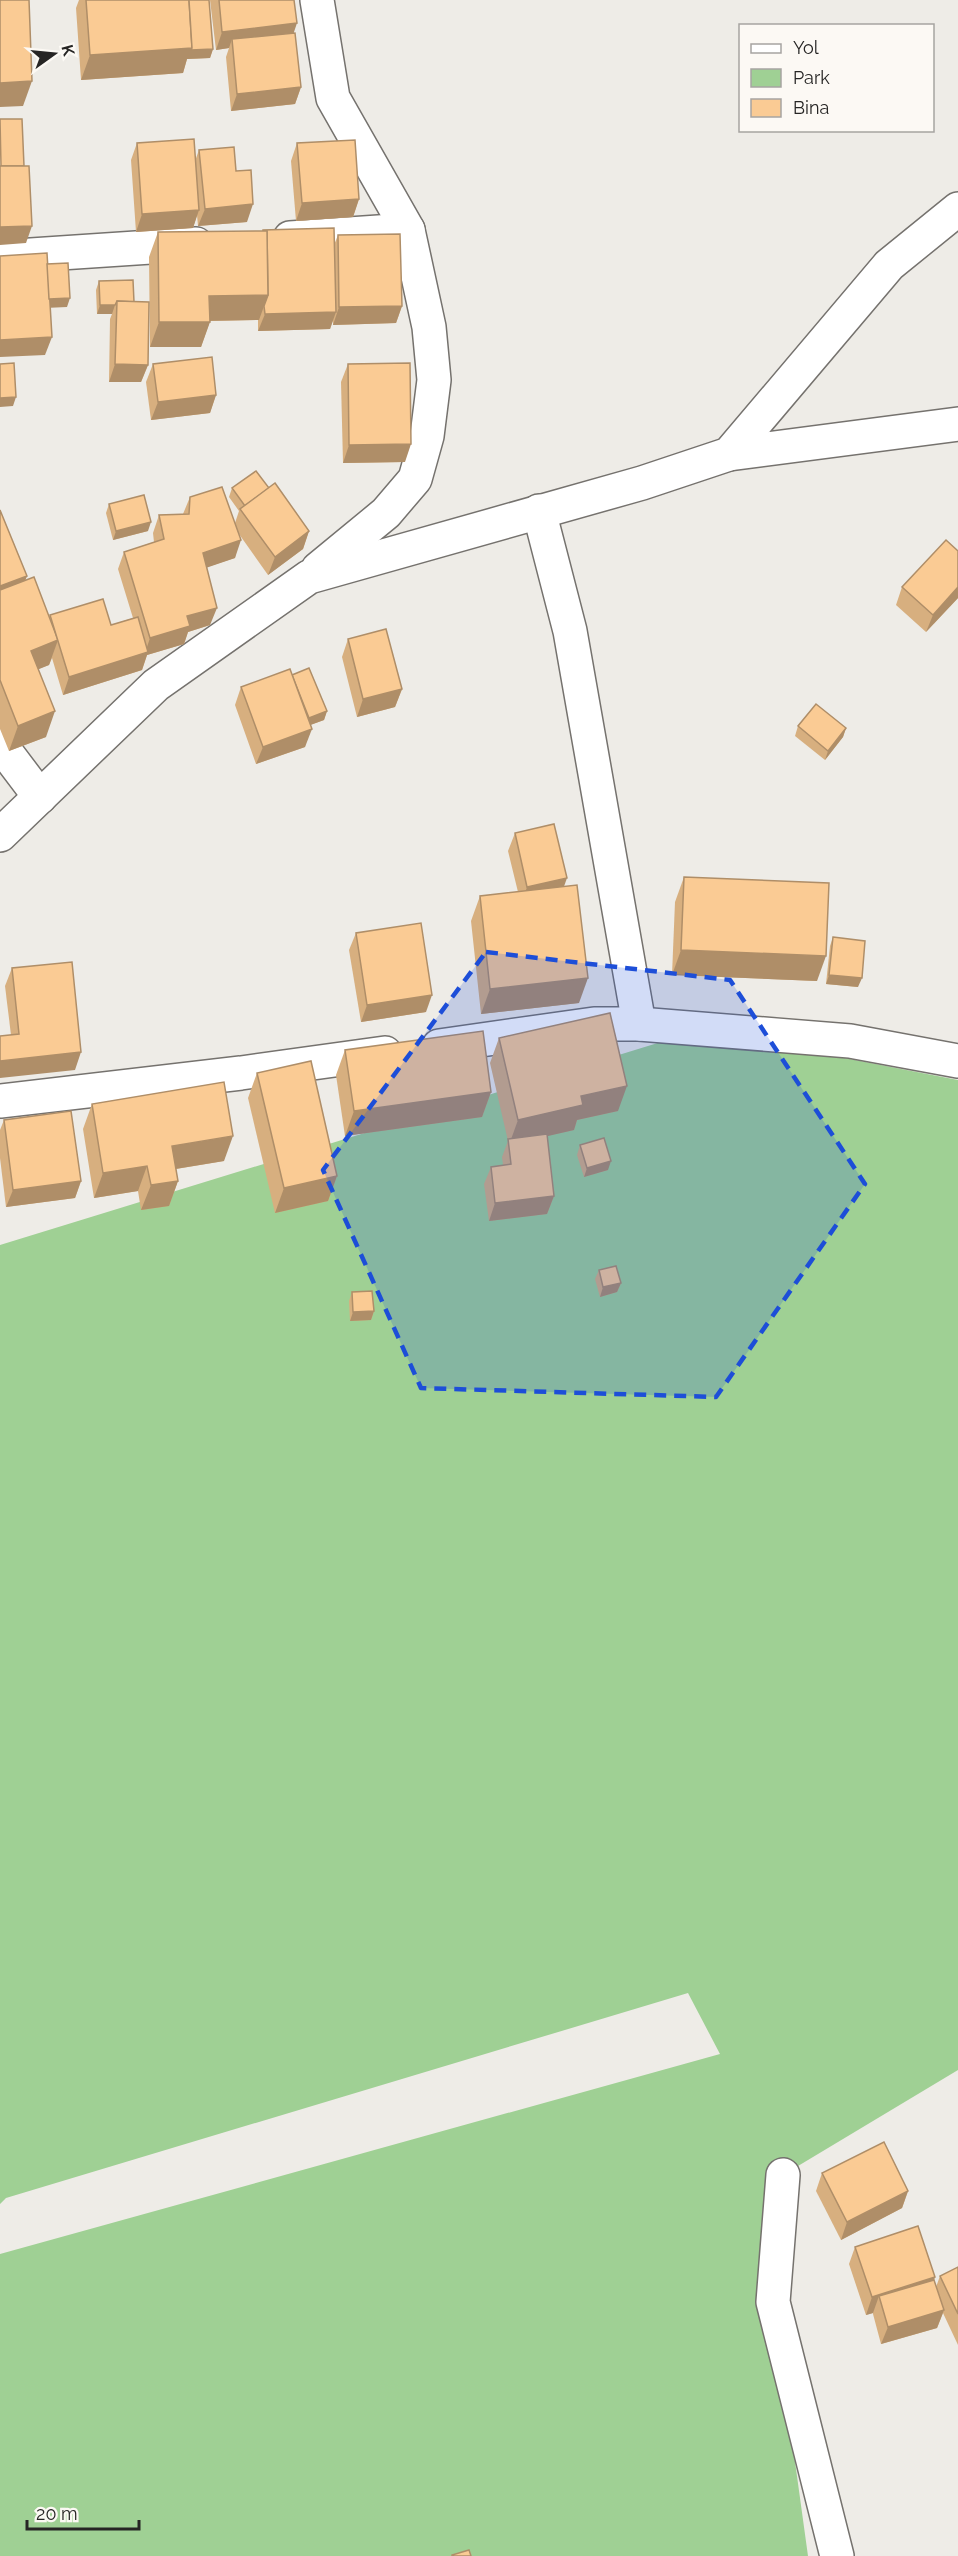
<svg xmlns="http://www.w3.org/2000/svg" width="958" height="2556" viewBox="0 0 958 2556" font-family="Raleway,sans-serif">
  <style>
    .green { fill: #9fd094 }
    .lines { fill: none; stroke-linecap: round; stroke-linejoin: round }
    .minor-casing { stroke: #75726e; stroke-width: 36 }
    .tertiary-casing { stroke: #75726e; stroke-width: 36 }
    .minor { stroke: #fff; stroke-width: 33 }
    .tertiary { stroke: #fff; stroke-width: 33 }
    .wall { fill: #d7af7f }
    .shaded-wall { fill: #af8e68 }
    .building { fill: #facb94; stroke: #af8e68; stroke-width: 1.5 }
    .marked { fill: #1d4ed8; fill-opacity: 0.2; stroke: #1d4ed8; stroke-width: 4.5; stroke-dasharray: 12 8; stroke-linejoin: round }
  </style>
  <rect width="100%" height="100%" fill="#eeece7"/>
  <path class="green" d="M700,1030L958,1080V2070L783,2175L773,2302L808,2556H0V2254L720,2054L688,1993L6,2198L0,2204V1245Z"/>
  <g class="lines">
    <g class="minor-casing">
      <g id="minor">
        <path d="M317,0L333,98L408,230L429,327L434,380L427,436L415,479L386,513L318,569"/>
        <path d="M290,238L408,230"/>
        <path d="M0,257L196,244"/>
        <path d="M729,454L958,424"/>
        <path d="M539,511L570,631L639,1024"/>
        <path d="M0,744L40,797"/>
        <path d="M0,835L156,685L309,577L642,483L729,454L889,265L958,209"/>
        <path d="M783,2175L773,2302L837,2556"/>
      </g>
    </g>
    <g class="tertiary-casing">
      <g id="tertiary">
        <path d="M439,1046L594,1024H639L850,1041L958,1061"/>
        <path d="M0,1101L241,1073L385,1053"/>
      </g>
    </g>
    <use href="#minor" class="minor"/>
    <use href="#tertiary" class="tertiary"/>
  </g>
  <g class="wall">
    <path d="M79,0H209L213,49L210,58L187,59L183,73L81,80L76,8Z"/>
    <path d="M210,0H294V33L301,87L295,104L231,111L226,57L229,48L216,50Z"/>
    <path d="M137,143L195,161L199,150L236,171L247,222L198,226L197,215L193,228L136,232L131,160Z"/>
    <path d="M297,143L359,199L353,217L296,221L291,161Z"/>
    <path d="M158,232L334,245L338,235L402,306L396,323L333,325V320L330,329L258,331V320L210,321L201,347H150L149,257Z"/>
    <path d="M99,281L134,302L148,365L141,382H109L110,319L112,314H97L96,290Z"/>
    <path d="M153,364L216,395L210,413L151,420L146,382Z"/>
    <path d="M348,364L405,462L343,463L341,382Z"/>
    <path d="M232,488H269L309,531L303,549L268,575L239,534L235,558L207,567L210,625L188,632L184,644L147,655L142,670L63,695L52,658L49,665L38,669L46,737L9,751L0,729V510L27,576L25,581L49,617L50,615L111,625L133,618L118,569L124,552L154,542L153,533L159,515L183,514L190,497L235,523L239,511L229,497Z"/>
    <path d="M109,504L148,531L113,540L106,513Z"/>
    <path d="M958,551V598L926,632L896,605L902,587Z"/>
    <path d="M348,639L402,689L395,707L357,717L342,657Z"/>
    <path d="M292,675L327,711L324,720L310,725L305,747L256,764L235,705L241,687Z"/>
    <path d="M798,726L846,728L843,737L825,760L795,736Z"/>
    <path d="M515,833L564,887L579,1003L481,1014L471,921L480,896L518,892L508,851Z"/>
    <path d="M684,877L817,981L672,975L675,902Z"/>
    <path d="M356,933L426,1012L361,1022L349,950Z"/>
    <path d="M833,937L858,987L826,984L830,946Z"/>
    <path d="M12,968L75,1070L11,1035L5,986Z"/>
    <path d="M499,1038L618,1111L577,1120L574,1130L547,1136L554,1196L547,1214L489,1221L484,1184L491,1167L503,1165L502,1157L508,1141L490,1063Z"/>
    <path d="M345,1050L491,1092L482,1117L345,1136L336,1075Z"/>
    <path d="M257,1073L337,1176L328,1201L275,1213L248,1098Z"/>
    <path d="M92,1104L224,1161L176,1169L178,1181L169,1206L141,1210L138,1191L94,1198L83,1129Z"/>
    <path d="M4,1120L81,1181L75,1198L6,1207L0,1158V1130Z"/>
    <path d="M580,1145L608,1170L584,1177L577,1155Z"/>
    <path d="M599,1270L621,1283L617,1292L600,1297L595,1279Z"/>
    <path d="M352,1292L374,1311L371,1320L350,1321L349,1301Z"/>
    <path d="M822,2173L908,2191L902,2208L841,2240L816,2191Z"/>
    <path d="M855,2247L935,2277L934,2280L936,2287L940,2276L958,2267V2345L943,2313L937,2328L881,2344L873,2314V2313L866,2315L849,2264Z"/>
  </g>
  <g class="shaded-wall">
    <path d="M297,23L291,41L232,39L229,48L216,50L222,32Z"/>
    <path d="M192,48L213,49L210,58L187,59L183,73L81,80L90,55Z"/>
    <path d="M32,81L23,106L0,107V83Z"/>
    <path d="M301,87L295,104L231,111L237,94Z"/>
    <path d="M359,199L353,217L296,221L302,203Z"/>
    <path d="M253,204L247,222L198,226L205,209Z"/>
    <path d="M199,210L193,228L136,232L142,214Z"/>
    <path d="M32,226L26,243L0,245V227Z"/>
    <path d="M268,295L259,320L200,321L209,296Z"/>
    <path d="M70,298L67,307L45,308L48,299Z"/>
    <path d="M100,305H115L112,314H97Z"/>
    <path d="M402,306L396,323L333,325L339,307Z"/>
    <path d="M336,312L330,329L258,331L265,314Z"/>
    <path d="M159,322H210L201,347H150Z"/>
    <path d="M52,337L45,355L0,357V340Z"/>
    <path d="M115,364L148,365L141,382H109Z"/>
    <path d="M216,395L210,413L151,420L158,402Z"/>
    <path d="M16,397L13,406L0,407V398Z"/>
    <path d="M411,444L405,462L343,463L349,445Z"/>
    <path d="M151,522L148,531L113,540L116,531Z"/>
    <path d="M309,531L303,549L268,575L275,557Z"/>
    <path d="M241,540L235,558L197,571L203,553Z"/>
    <path d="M27,576L20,593L0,601V586Z"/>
    <path d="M958,587V598L926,632L933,615Z"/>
    <path d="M217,608L210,625L188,632L184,644L147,655L142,670L63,695L69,677L145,653L150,638L187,616Z"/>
    <path d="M58,640L49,665L22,676L31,651Z"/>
    <path d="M402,689L395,707L357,717L363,699Z"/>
    <path d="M55,711L46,737L9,751L18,726Z"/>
    <path d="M327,711L324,720L305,727L309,718Z"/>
    <path d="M846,728L843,737L825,760L828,751Z"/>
    <path d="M312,729L305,747L256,764L263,747Z"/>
    <path d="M567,878L561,895L521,905L527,887Z"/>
    <path d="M681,950L826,956L817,981L672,975Z"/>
    <path d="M829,975L862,978L858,987L826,984Z"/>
    <path d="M588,978L579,1003L481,1014L490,989Z"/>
    <path d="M432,995L426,1012L361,1022L367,1005Z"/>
    <path d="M81,1052L75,1070L0,1078V1061Z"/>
    <path d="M627,1086L618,1111L577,1120L574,1130L509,1145L518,1120L581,1096Z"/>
    <path d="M491,1092L482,1117L345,1136L354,1111Z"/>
    <path d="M233,1136L224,1161L163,1171L172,1146Z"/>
    <path d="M611,1161L608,1170L584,1177L587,1168Z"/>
    <path d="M147,1166L138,1191L94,1198L103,1173Z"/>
    <path d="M337,1176L328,1201L275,1213L284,1188Z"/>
    <path d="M81,1181L75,1198L6,1207L13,1190Z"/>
    <path d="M178,1181L169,1206L141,1210L151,1185Z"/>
    <path d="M554,1196L547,1214L489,1221L495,1203Z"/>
    <path d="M621,1283L617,1292L600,1297L603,1287Z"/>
    <path d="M374,1311L371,1320L350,1321L353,1312Z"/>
    <path d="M908,2191L902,2208L841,2240L847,2222Z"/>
    <path d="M935,2277L928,2295L879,2296L873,2313L866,2315L872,2297Z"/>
    <path d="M944,2310L937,2328L881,2344L888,2327Z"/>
  </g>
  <g class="building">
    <path d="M0,0H29L32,81L0,83Z"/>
    <path d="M86,0H189L192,48L90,55Z"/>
    <path d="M189,0H209L213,49L191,50L192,48Z"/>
    <path d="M219,0H294L297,23L222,32Z"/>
    <path d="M295,33L301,87L237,94L232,39Z"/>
    <path d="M0,119H22L24,166H1Z"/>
    <path d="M194,139L199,210L142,214L137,143Z"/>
    <path d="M355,140L359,199L302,203L297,143Z"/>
    <path d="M234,147L236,171L251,170L253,204L205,209L199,150Z"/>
    <path d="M0,166H29L32,226L0,227Z"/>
    <path d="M334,228L336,312L265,314L264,306L268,295L267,231H263V230Z"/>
    <path d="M267,231L268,295L209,296L210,322H159L158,232Z"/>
    <path d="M400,234L402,306L339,307L338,235Z"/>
    <path d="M47,253L52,337L0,340V256Z"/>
    <path d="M68,263L70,298L49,299L47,264Z"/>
    <path d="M133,280L134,302L117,301L115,305H100L99,281Z"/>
    <path d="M117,301L149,302L148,365L115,364Z"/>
    <path d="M212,357L216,395L158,402L153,364Z"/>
    <path d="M14,363L16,397L0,398V364Z"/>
    <path d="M410,363L411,444L349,445L348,364Z"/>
    <path d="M256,471L269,488L245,506L232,488Z"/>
    <path d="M275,483L309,531L275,557L240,509Z"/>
    <path d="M222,487L241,540L203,553L217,608L187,616L190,626L150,638L124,552L164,539L159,515L189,514L190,497Z"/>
    <path d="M144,495L151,522L116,531L109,504Z"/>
    <path d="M0,510L27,576L0,586Z"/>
    <path d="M946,540L958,551V587L933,615L902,587Z"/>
    <path d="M34,577L58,640L31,651L55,711L18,726L0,680V590Z"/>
    <path d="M103,599L111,625L138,617L148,652L69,677L50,615Z"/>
    <path d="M386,629L402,689L363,699L348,639Z"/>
    <path d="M309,668L327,711L309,718L292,675Z"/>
    <path d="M290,669L312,729L263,747L241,687Z"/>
    <path d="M816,704L846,728L828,751L798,726Z"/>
    <path d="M554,824L567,878L527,887L515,833Z"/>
    <path d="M684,877L829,883L826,956L681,950Z"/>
    <path d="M577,885L588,978L490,989L480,896Z"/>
    <path d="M421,923L432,995L367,1005L356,933Z"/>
    <path d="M833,937L865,941L862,978L829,975Z"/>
    <path d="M72,962L81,1052L0,1061V1036L19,1034L12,968Z"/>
    <path d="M610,1013L627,1086L581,1096L583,1105L518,1120L499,1038Z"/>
    <path d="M483,1031L491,1092L354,1111L345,1050Z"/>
    <path d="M311,1061L337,1176L284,1188L257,1073Z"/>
    <path d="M224,1082L233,1136L172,1146L178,1181L151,1185L147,1166L103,1173L92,1104Z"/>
    <path d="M71,1111L81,1181L13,1190L4,1120Z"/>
    <path d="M547,1134L554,1196L495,1203L491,1167L511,1164L508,1139Z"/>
    <path d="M604,1138L611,1161L587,1168L580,1145Z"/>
    <path d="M616,1266L621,1283L603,1287L599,1270Z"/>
    <path d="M372,1291L374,1311L353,1312L352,1292Z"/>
    <path d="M884,2142L908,2191L847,2222L822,2173Z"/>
    <path d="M918,2226L935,2277L872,2297L855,2247Z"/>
    <path d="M958,2267V2314L940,2276Z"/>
    <path d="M934,2280L944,2310L888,2327L879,2296Z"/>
    <path d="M469,2550L471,2556H452V2555Z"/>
  </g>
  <path class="marked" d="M486,952L730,980L865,1184L716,1397L421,1388L323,1170Z"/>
  <rect x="739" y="24" width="195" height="108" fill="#fcf9f4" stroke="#a6a4a1" stroke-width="1.5"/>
  <rect x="751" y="44" width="30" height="9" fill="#ffffff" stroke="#a6a4a1" stroke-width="1.5"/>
  <text x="793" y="54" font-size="18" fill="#262524">Yol</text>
  <rect x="751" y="69" width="30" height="18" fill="#9fd094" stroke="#a6a4a1" stroke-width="1.5"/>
  <text x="793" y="84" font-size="18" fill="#262524">Park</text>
  <rect x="751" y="99" width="30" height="18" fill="#facb94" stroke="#a6a4a1" stroke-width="1.5"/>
  <text x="793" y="114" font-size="18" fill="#262524">Bina</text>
  <g transform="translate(54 54) rotate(75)" stroke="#fcf9f4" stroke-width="4.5" paint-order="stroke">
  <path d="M0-4.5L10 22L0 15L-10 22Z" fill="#262524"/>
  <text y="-9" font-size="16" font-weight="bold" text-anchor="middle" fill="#262524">K</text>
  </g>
  <path d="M27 2520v9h112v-9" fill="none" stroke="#262524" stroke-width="3"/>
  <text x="36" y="2520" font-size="18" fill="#262524" stroke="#fcf9f4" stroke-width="4.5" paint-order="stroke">20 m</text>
</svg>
